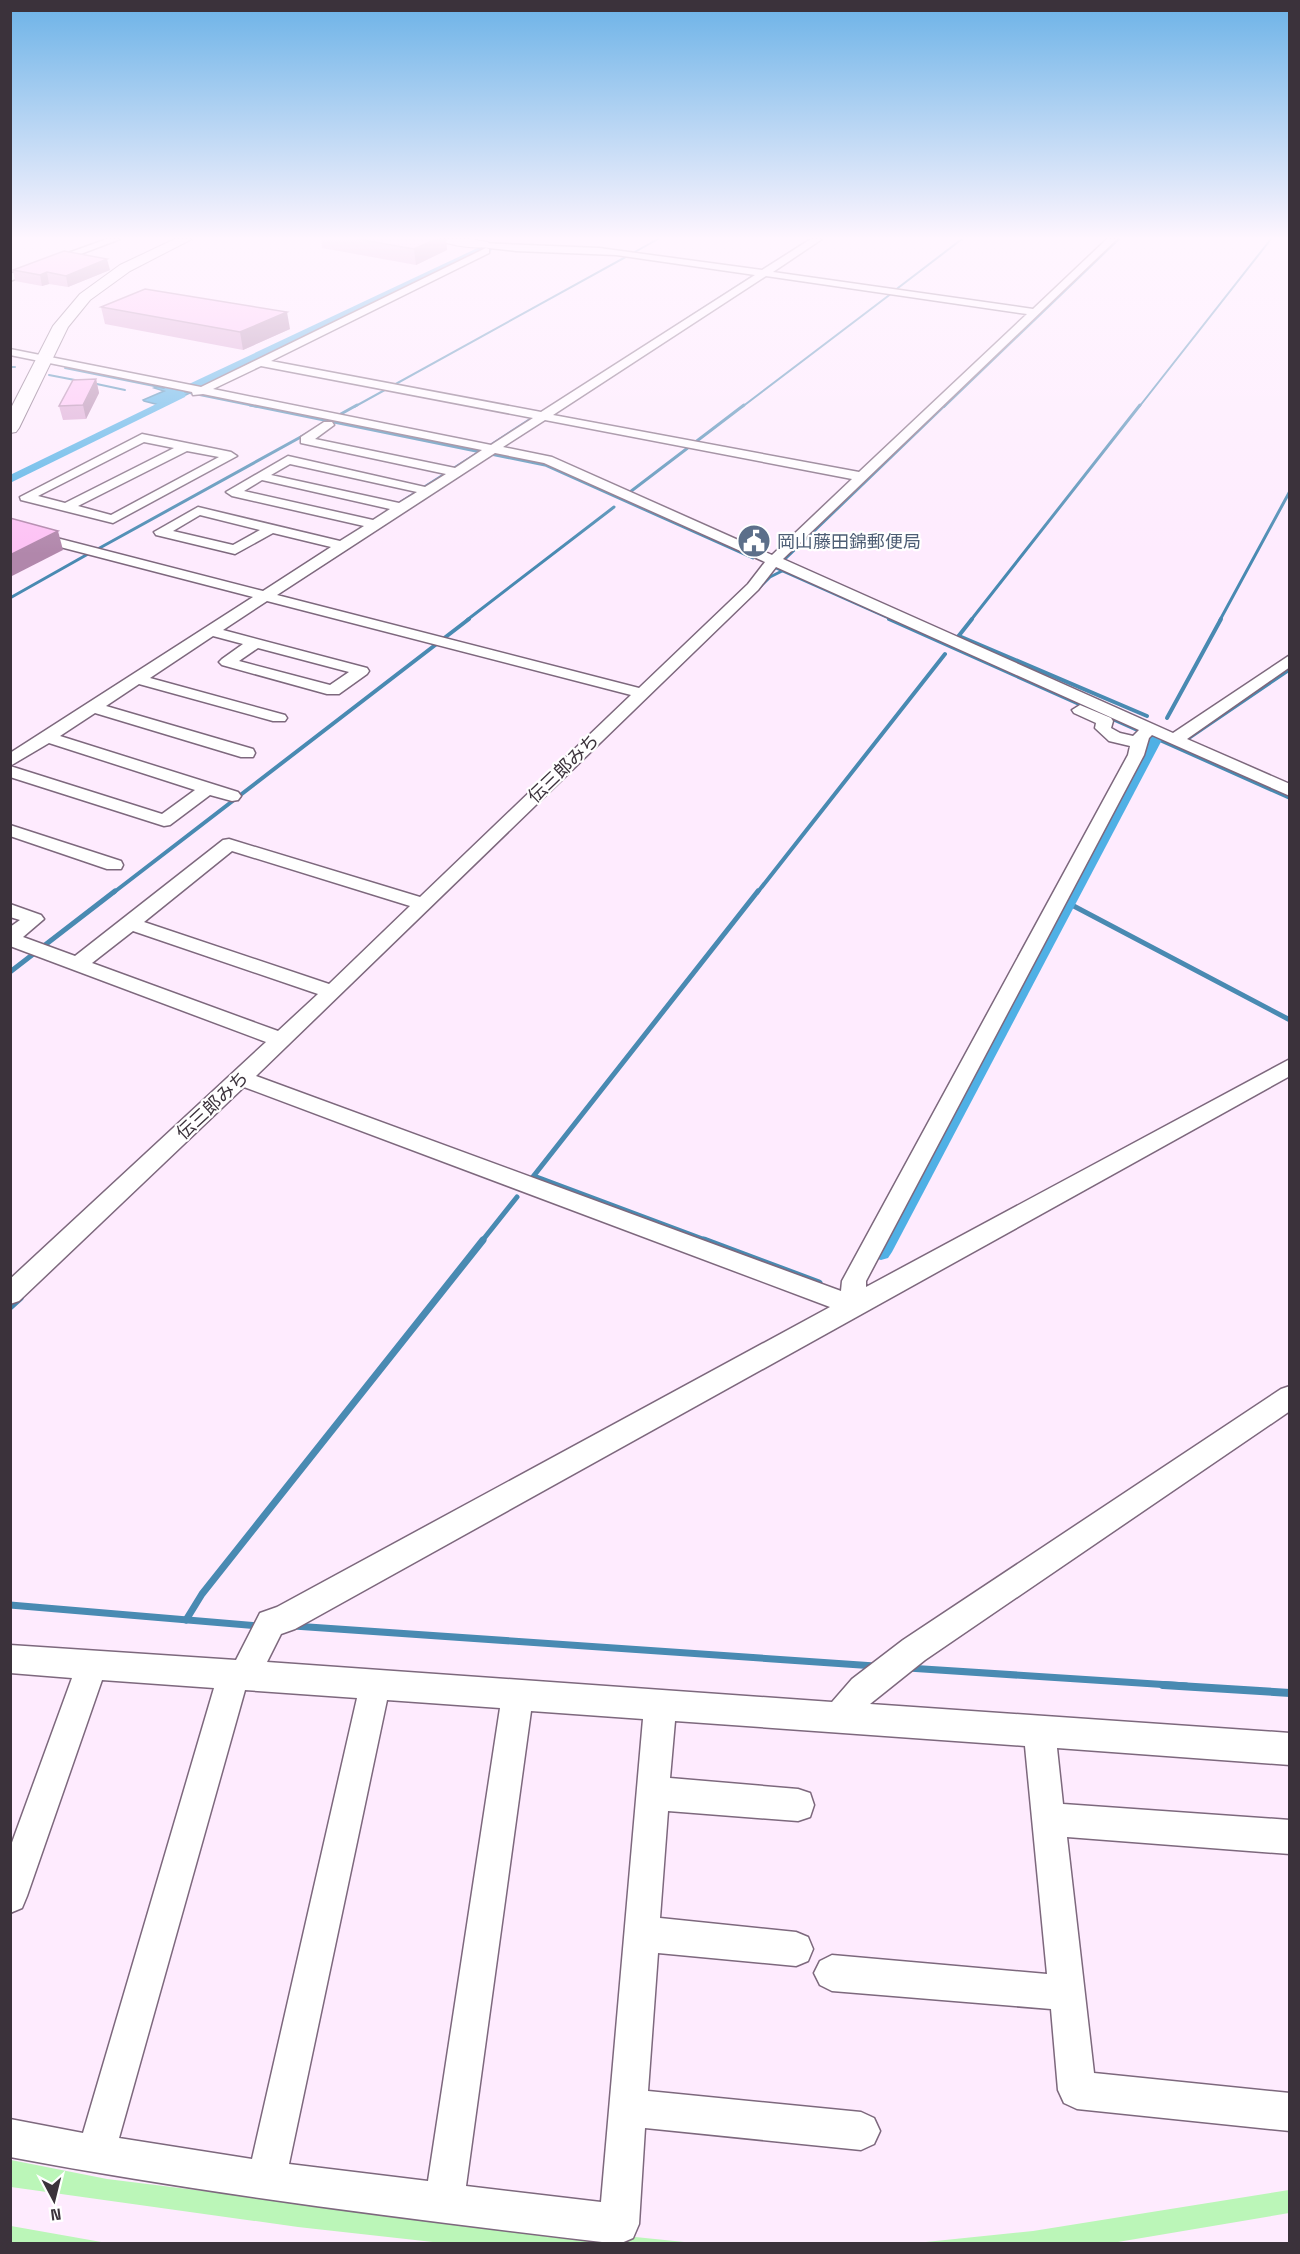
<svg xmlns="http://www.w3.org/2000/svg" width="1300" height="2254" viewBox="0 0 1300 2254" font-family="'Space Grotesk','Noto Sans JP',sans-serif">
  <style>
    .green { fill: #bbf6b8 }
    .water { fill: #4fb0e5; stroke: #498ab2; stroke-width: 1.5 }
    .lines { fill: none; stroke-linecap: round; stroke-linejoin: round }
    .stream-far5 { stroke: #498ab2; stroke-width: 2 }
    .stream-far4 { stroke: #498ab2; stroke-width: 3 }
    .stream-far3 { stroke: #498ab2; stroke-width: 4 }
    .stream-far2 { stroke: #498ab2; stroke-width: 5 }
    .stream-far1 { stroke: #498ab2; stroke-width: 7 }
    .stream { stroke: #498ab2; stroke-width: 8 }
    .canal { fill: #4fb0e5; fill-rule: evenodd }
    .river { fill: #4fb0e5; fill-rule: evenodd }
    .minor-casing { stroke: #7d687d; stroke-width: 3 }
    .highway-casing { stroke: #7d687d; stroke-width: 2 }
    .minor { fill: #fff; fill-rule: evenodd }
    .highway { fill: #fff; fill-rule: evenodd }
    .wall { fill: #daa6d2 }
    .shaded-wall { fill: #b187ab }
    .building { fill: #fdc1f4; stroke: #b187ab; stroke-width: 1.5 }
    .labels { text-anchor: middle; dominant-baseline: central; stroke-width: 4.5; stroke-linejoin: round; paint-order: stroke }
    .far-service-label { font-size: 18px; fill: #4e5e75; stroke: #fff; text-anchor: start }
    .far-street-label { font-size: 18px; fill: #3b323b; stroke: #fff }
  </style>
  <rect width="100%" height="100%" fill="#feebfe"/>
  <g class="green">
    <path d="M11,2160L107,2179L301,2203L694,2243H442L298,2227L11,2187Z"/>
    <path d="M1289,2190V2213L1112,2243H916L1033,2231Z"/>
    <path d="M11,2226L107,2243H11Z"/>
  </g>
  <path class="water" d="M161,385L192,392L163,406L144,401L143,400L164,391L154,388Z"/>
  <g class="lines">
    <g class="stream-far5">
      <path d="M633,253L658,239"/>
      <path d="M894,291L962,239"/>
      <path d="M666,332L810,239"/>
      <path d="M10,367H15"/>
      <path d="M65,368L164,388"/>
      <path d="M49,375L80,381"/>
      <path d="M92,383L125,390"/>
      <path d="M192,386L204,384"/>
      <path d="M185,392L258,407"/>
      <path d="M354,407L631,254"/>
      <path d="M742,407L892,293"/>
      <path d="M944,407L1119,239"/>
      <path d="M1139,407L1271,239"/>
    </g>
    <g class="stream-far4">
      <path d="M250,405L545,465L753,558"/>
      <path d="M339,415L357,405"/>
      <path d="M491,445L537,415"/>
      <path d="M630,492L744,405"/>
      <path d="M401,502L481,451"/>
      <path d="M96,550L308,433"/>
      <path d="M786,558L945,405"/>
      <path d="M776,568L893,620"/>
      <path d="M760,587L770,577L782,571"/>
      <path d="M10,598L88,554"/>
      <path d="M467,620L614,507"/>
      <path d="M971,620L1140,405"/>
      <path d="M1220,620L1290,491"/>
    </g>
    <g class="stream-far3">
      <path d="M889,619L1290,798"/>
      <path d="M959,636L1147,716"/>
      <path d="M957,638L972,619"/>
      <path d="M1167,718L1221,619"/>
      <path d="M1190,737L1290,669"/>
      <path d="M113,893L469,619"/>
      <path d="M757,893L945,654"/>
    </g>
    <g class="stream-far2">
      <path d="M1068,903L1290,1020"/>
      <path d="M10,972L115,891"/>
      <path d="M534,1176L708,1241"/>
      <path d="M532,1178L758,891"/>
      <path d="M482,1241L517,1197"/>
    </g>
    <g class="stream-far1">
      <path d="M704,1240L819,1283"/>
      <path d="M10,1307L20,1298"/>
      <path d="M10,1605L258,1626"/>
      <path d="M186,1620L202,1594L483,1240"/>
      <path d="M294,1626L875,1666"/>
      <path d="M908,1668L1186,1686"/>
    </g>
    <path class="stream" d="M1163,1685L1290,1693"/>
    <g class="canal">
      <path d="M181,392L186,395L185,397L10,483V475Z"/>
      <path d="M1156,734L1163,738L892,1252L888,1258L881,1260L874,1258L870,1252L1149,738Z"/>
    </g>
    <path class="river" d="M486,244L491,245L493,248L491,251L201,392H189L187,388L189,384Z"/>
    <g class="minor-casing">
      <g id="minor">
        <path d="M107,239H120L10,281V274Z"/>
        <path d="M811,239H822L773,272L1033,309L1107,239H1117L783,559L1173,733L1290,655V667L1187,739L1290,784V796L1152,735L1149,738L1144,755L866,1281V1287L1290,1059V1076L295,1629L281,1634L267,1662L832,1702L852,1679L903,1640L1281,1389L1290,1386V1411L925,1660L870,1704L1290,1733V1765L1057,1748L1063,1804L1290,1820V1854L1067,1837L1094,2073L1290,2093V2131L1077,2109L1064,2103L1058,2090L1051,2009L832,1991L820,1985L814,1973L820,1961L832,1955L1047,1974L1025,1746L675,1721L670,1778L798,1789L810,1793L814,1805L810,1817L798,1821L668,1811L660,1918L796,1932L808,1937L813,1949L808,1961L796,1966L658,1953L648,2091L861,2112L874,2118L880,2131L874,2144L861,2150L645,2128L639,2224L633,2238L619,2244C415,2220 212,2195 10,2157V2119L83,2133L214,1688L102,1680L27,1896L22,1908L10,1913V1848L72,1678L10,1673V1645L236,1660L260,1613L277,1607L830,1307L244,1087L19,1301L10,1304V1279L266,1042L10,946V927L20,920L10,917V904L41,915L44,919L23,937L75,956L223,840L229,839L420,897L631,695L267,601L223,630L367,668L369,671L367,674L339,694H327L222,665L219,662L222,659L243,644L213,636L150,678L285,715L287,718L285,721H273L139,684L106,706L253,749L255,753L253,757H241L95,713L60,736L238,792L241,796L238,800L232,801L210,795L170,825L164,826L10,777V766L162,814L195,790L49,743L10,766V753L253,597L10,534V526L263,591L331,547L273,533L235,554L156,535L154,532L198,507L340,541L364,526L232,496L226,492L288,456L425,487L446,474L301,443V437L324,422H332L334,425L315,439L455,468L482,450L203,394L193,395L192,392L10,355V349L201,387L486,248L489,249V253L271,361L541,412L755,275L616,255L516,251L480,247V243L599,248L762,270ZM766,276L1027,314L859,472L553,415ZM261,366L533,418L491,445L213,389ZM545,420L852,479L772,555L552,457L503,447ZM495,453L544,463L765,562L748,584L639,688L277,595ZM290,464L417,492L399,503L271,475ZM262,480L390,509L373,520L244,491ZM200,515L260,530L233,545L173,531ZM776,567L1139,730L1133,736L1120,733L1111,728L1113,721L1111,718L1080,705L1072,710L1074,713L1096,723L1095,728L1109,741L1130,746L1128,755L842,1281L841,1291L256,1076L758,590ZM258,648L349,672L330,685L239,661ZM232,851L410,906L329,984L144,922ZM133,931L318,994L278,1031L92,963ZM245,1690L357,1698L252,2159L119,2138ZM387,1700L500,1708L428,2181L289,2164ZM531,1711L643,1719L601,2202L466,2186Z"/>
        <path d="M142,434L231,452L237,456L113,523L21,500L20,497ZM144,442L174,448L65,503L38,496ZM187,451L219,457L111,515L78,506Z"/>
        <path d="M10,825L121,861L123,865L121,869H107L10,836Z"/>
      </g>
    </g>
    <g class="highway-casing">
      <g id="highway">
        <path d="M175,239H192L130,271L90,300L68,327L19,428L16,432L10,433V410L53,326L80,294L120,265Z"/>
        <path d="M438,239H470L488,242L490,245C483,251 445,245 438,239Z"/>
      </g>
    </g>
    <use href="#minor" class="minor"/>
    <use href="#highway" class="highway"/>
  </g>
  <g class="wall">
    <path d="M321,239H446L447,250L416,265L322,248Z"/>
    <path d="M13,270H110L68,287L49,284L42,286L15,281Z"/>
    <path d="M101,307L290,329L243,350L105,324Z"/>
    <path d="M96,379L99,393L86,419L63,420L59,406Z"/>
  </g>
  <g class="shaded-wall">
    <path d="M436,239H446L447,250L416,265L414,249Z"/>
    <path d="M107,259L110,270L68,287L66,276Z"/>
    <path d="M47,272L49,284L42,286L40,275Z"/>
    <path d="M287,312L290,329L243,350L240,332Z"/>
    <path d="M96,379L99,393L86,419L83,405Z"/>
    <path d="M58,531L63,550L10,577V555Z"/>
  </g>
  <g class="building">
    <path d="M357,239H436L414,249Z"/>
    <path d="M64,251L107,259L66,276L47,272L40,275L13,270Z"/>
    <path d="M145,289L287,312L240,332L101,307Z"/>
    <path d="M96,379L83,405L59,406L73,380Z"/>
    <path d="M10,518L58,531L10,555Z"/>
  </g>
  <linearGradient id="sky" x2="0" y2="1"><stop stop-color="#6bb2e7"/><stop offset="0.43" stop-color="#fff6ff"/><stop offset="1" stop-color="#fff6ff" stop-opacity="0"/></linearGradient>
  <rect width="1300" height="554" fill="url(#sky)"/>
  <defs>
    <g id="civic-disc" transform="scale(1.725)"><circle r="9.5" fill="#5c6f8a" stroke="#fff"/><path d="M-.6-6.5H3V-4.5H.6V-3L4-1V1h2V6H-6V1h2V-1L-.6-3ZM-1.2 2.5V6h2.4V2.5Z" fill="#fff"/></g>
  </defs>
  <g fill-rule="evenodd">
    <use href="#civic-disc" x="754" y="541"/>
  </g>
  <g class="labels">
    <g class="far-service-label">
      <text x="777" y="541">岡山藤田錦郵便局</text>
    </g>
    <g class="far-street-label">
      <text transform="translate(563 768) rotate(-44)">伝三郎みち</text>
      <text transform="translate(212 1105) rotate(-43)">伝三郎みち</text>
    </g>
  </g>
  <rect width="1300" height="2254" fill="none" stroke="#3b323b" stroke-width="24"/>
  <g transform="translate(54 2200) rotate(173)" stroke="#ffffff" stroke-width="4.5" paint-order="stroke">
  <path d="M0-4.5L10 22L0 15L-10 22Z" fill="#3b323b"/>
  <text y="-9" font-size="16" font-weight="bold" text-anchor="middle" fill="#3b323b">N</text>
  </g>
</svg>
